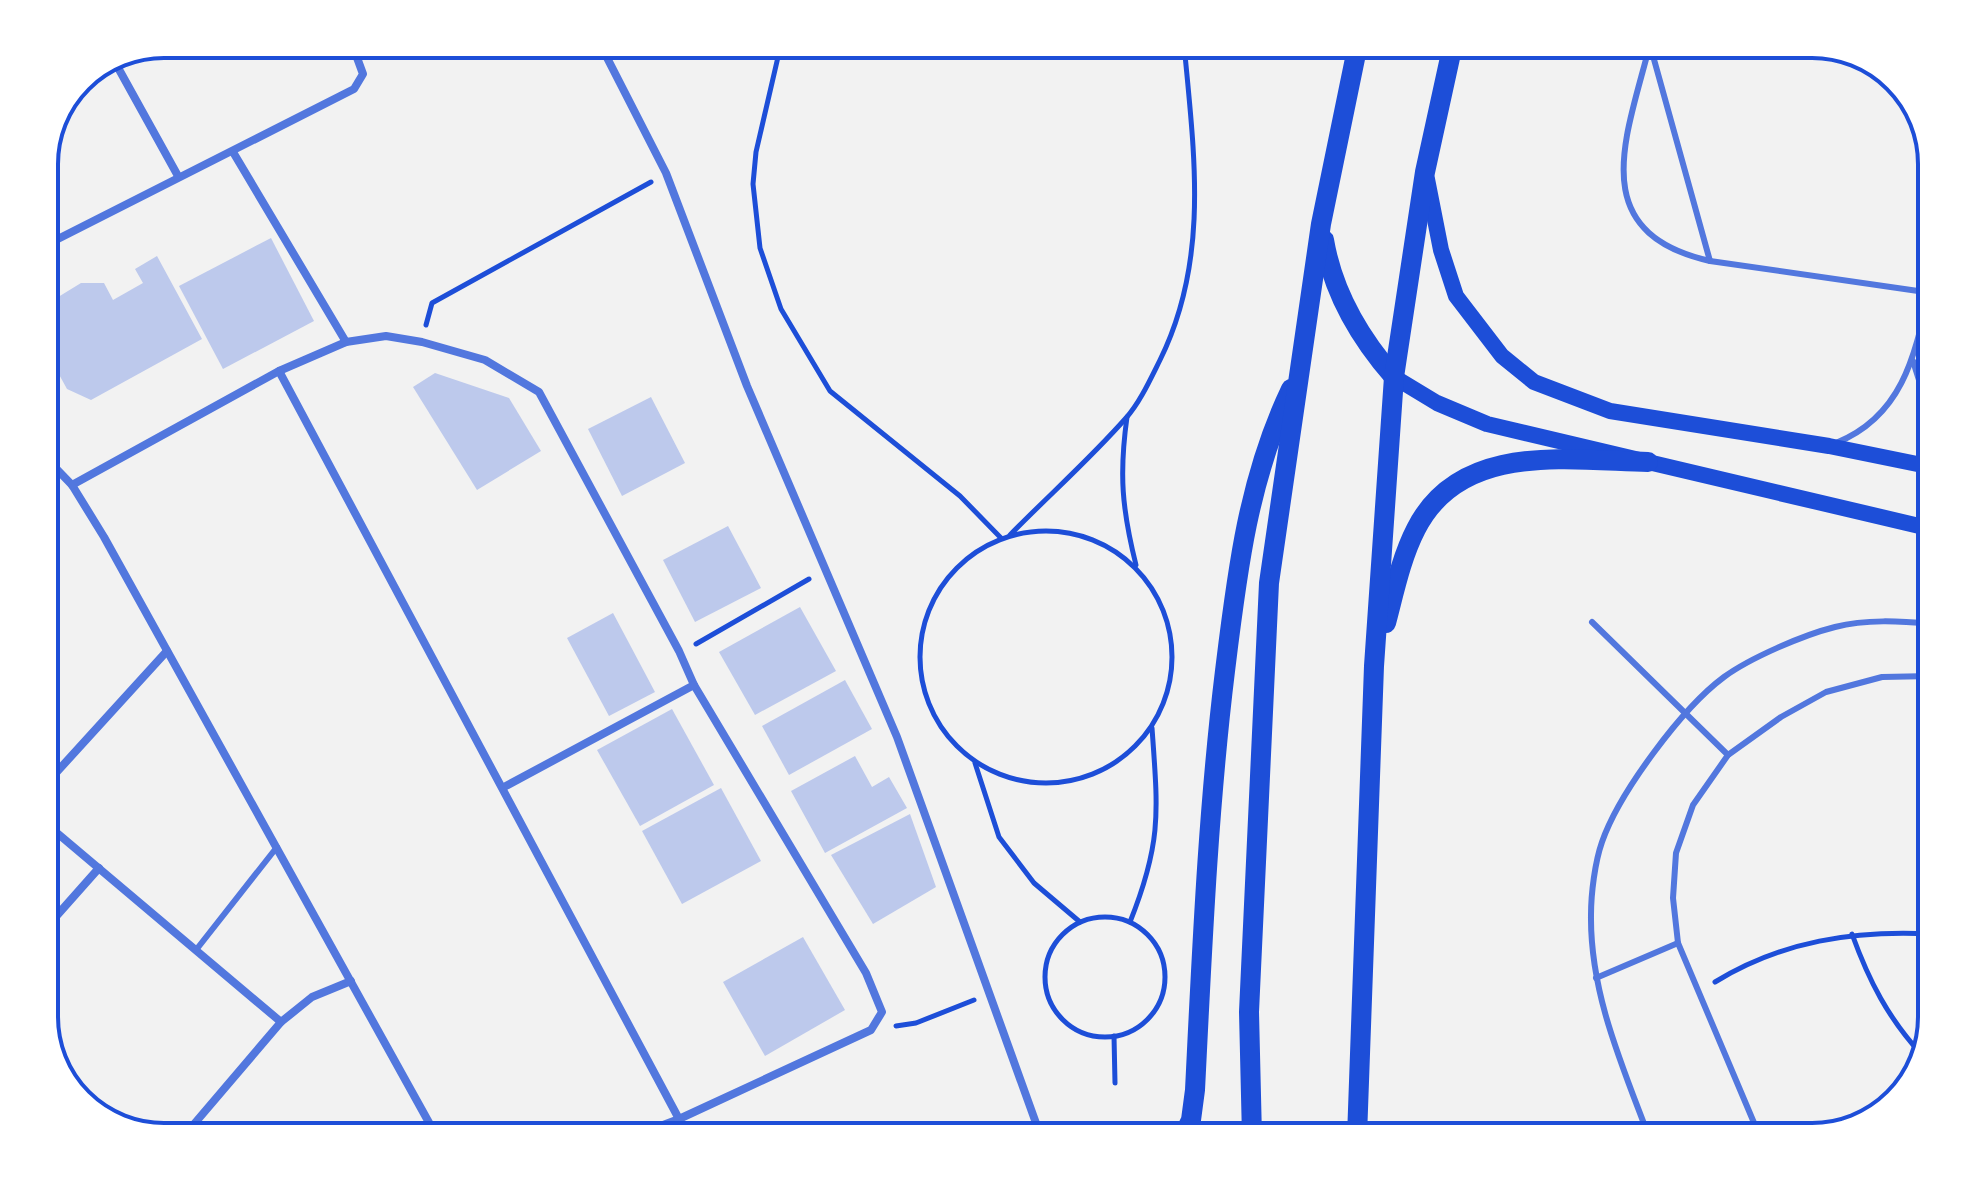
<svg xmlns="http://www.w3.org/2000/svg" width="1976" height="1181" viewBox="0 0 1976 1181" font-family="Commissioner,sans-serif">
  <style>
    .building { fill: #bdc9ec }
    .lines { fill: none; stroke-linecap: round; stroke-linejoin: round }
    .path { stroke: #1d4ed8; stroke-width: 5 }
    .service { stroke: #5277de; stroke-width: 6 }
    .minor { stroke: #5277de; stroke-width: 8 }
    .secondary { stroke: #1d4ed8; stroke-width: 16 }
    .primary { stroke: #1d4ed8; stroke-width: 20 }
    .rim { fill: none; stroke: #1d4ed8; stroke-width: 4 }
  </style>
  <rect width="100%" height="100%" fill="#f2f2f2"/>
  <g class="building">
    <path d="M271,238L314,321L223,369L179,286Z"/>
    <path d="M157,256L202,339L91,400L67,389L44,347V313L50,302L81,283H104L113,300L143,283L135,269Z"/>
    <path d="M435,373L509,398L541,451L477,490L413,387Z"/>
    <path d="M651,397L685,463L622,496L588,429Z"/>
    <path d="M728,526L761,588L695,622L663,560Z"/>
    <path d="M800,607L836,671L755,715L719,652Z"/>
    <path d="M613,613L655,692L609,716L567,638Z"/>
    <path d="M845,680L872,729L789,775L762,726Z"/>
    <path d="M672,709L714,785L640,826L597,750Z"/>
    <path d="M855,756L872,787L889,777L907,808L825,853L791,791Z"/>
    <path d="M721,788L761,861L682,904L642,831Z"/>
    <path d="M910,814L936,887L873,924L831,855Z"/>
    <path d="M803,937L845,1010L765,1056L723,982Z"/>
    <path d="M770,1123L776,1137H733Z"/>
    <path d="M814,1125L819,1137H784Z"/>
  </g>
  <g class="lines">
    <g class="path">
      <path d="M781,44L756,152L753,184L760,248L781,309L830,391L960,496L1001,538"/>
      <path d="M426,325L432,303L651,182"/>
      <path d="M1127,417C1119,474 1122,509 1136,565"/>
      <circle cx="1046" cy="657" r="126"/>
      <path d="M1010,535C1048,496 1090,459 1126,418C1140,402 1150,380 1160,360C1210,259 1194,153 1184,44"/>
      <path d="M696,644L809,579"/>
      <path d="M975,763L999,837L1034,883L1080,922"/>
      <circle cx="1105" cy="977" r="60"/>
      <path d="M1130,922C1162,842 1158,812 1152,728"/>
      <path d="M1852,934C1869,981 1888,1018 1922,1055"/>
      <path d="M1715,982C1782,941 1854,930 1932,934"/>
      <path d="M896,1026L916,1023L974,1000"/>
      <path d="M1114,1036L1115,1083"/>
    </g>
    <g class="service">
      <path d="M1650,44C1627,136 1583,232 1710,261L1932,293"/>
      <path d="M1650,45L1710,261"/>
      <path d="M1913,361L1932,421"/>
      <path d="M1836,443C1903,416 1915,355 1929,292"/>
      <path d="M1592,622L1728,755"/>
      <path d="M196,950L277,847"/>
      <path d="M1596,978L1678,943"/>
      <path d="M1649,1137C1622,1065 1590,993 1591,915C1591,893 1595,862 1602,842C1619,793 1682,708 1724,677C1750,658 1803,635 1835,627C1866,619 1900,621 1932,624"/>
      <path d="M1760,1137L1678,943L1673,898L1676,853L1693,805L1728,755L1781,717L1826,692L1882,677L1932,676"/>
    </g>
    <g class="minor">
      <path d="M600,44L666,173L747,386L897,737L1041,1137"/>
      <path d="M116,64L178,176"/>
      <path d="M233,152L346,342"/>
      <path d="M44,246L354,89L363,74L352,44"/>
      <path d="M279,371L679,1119"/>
      <path d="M44,456L72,485L104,537L437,1137"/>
      <path d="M72,485L279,371L346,342L386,336L422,342L485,360L539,392L679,651L694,685L866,973L882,1012L871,1030L679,1119L631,1137"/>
      <path d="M44,786L167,651"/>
      <path d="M504,787L694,685"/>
      <path d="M44,822L281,1022"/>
      <path d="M44,930L99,868"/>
      <path d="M183,1137L281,1022L312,997L351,981"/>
    </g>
    <g class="secondary">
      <path d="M1427,179L1441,250L1456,296L1502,356L1534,382L1610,411L1829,446L1932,467"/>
      <path d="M1394,377L1437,403L1487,424L1932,529"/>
    </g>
    <g class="primary">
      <path d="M1324,240C1333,293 1359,337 1394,377"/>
      <path d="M1386,623C1394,593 1401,558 1416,529C1460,442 1567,460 1648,462"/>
      <path d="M1183,1137L1191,1120L1195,1090C1202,950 1208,810 1225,671C1237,573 1248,479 1291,389"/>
      <path d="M1252,1137L1249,1012L1269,583L1321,224L1358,44"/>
      <path d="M1357,1137L1374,666L1394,377L1425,172L1453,44"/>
    </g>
  </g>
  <path d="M0 0H1976V1181H0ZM164 58H1812A106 106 0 0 1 1918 164V1017A106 106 0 0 1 1812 1123H164A106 106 0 0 1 58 1017V164A106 106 0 0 1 164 58Z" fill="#fff" fill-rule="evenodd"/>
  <path class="rim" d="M164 58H1812A106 106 0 0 1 1918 164V1017A106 106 0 0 1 1812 1123H164A106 106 0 0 1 58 1017V164A106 106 0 0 1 164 58Z"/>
</svg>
